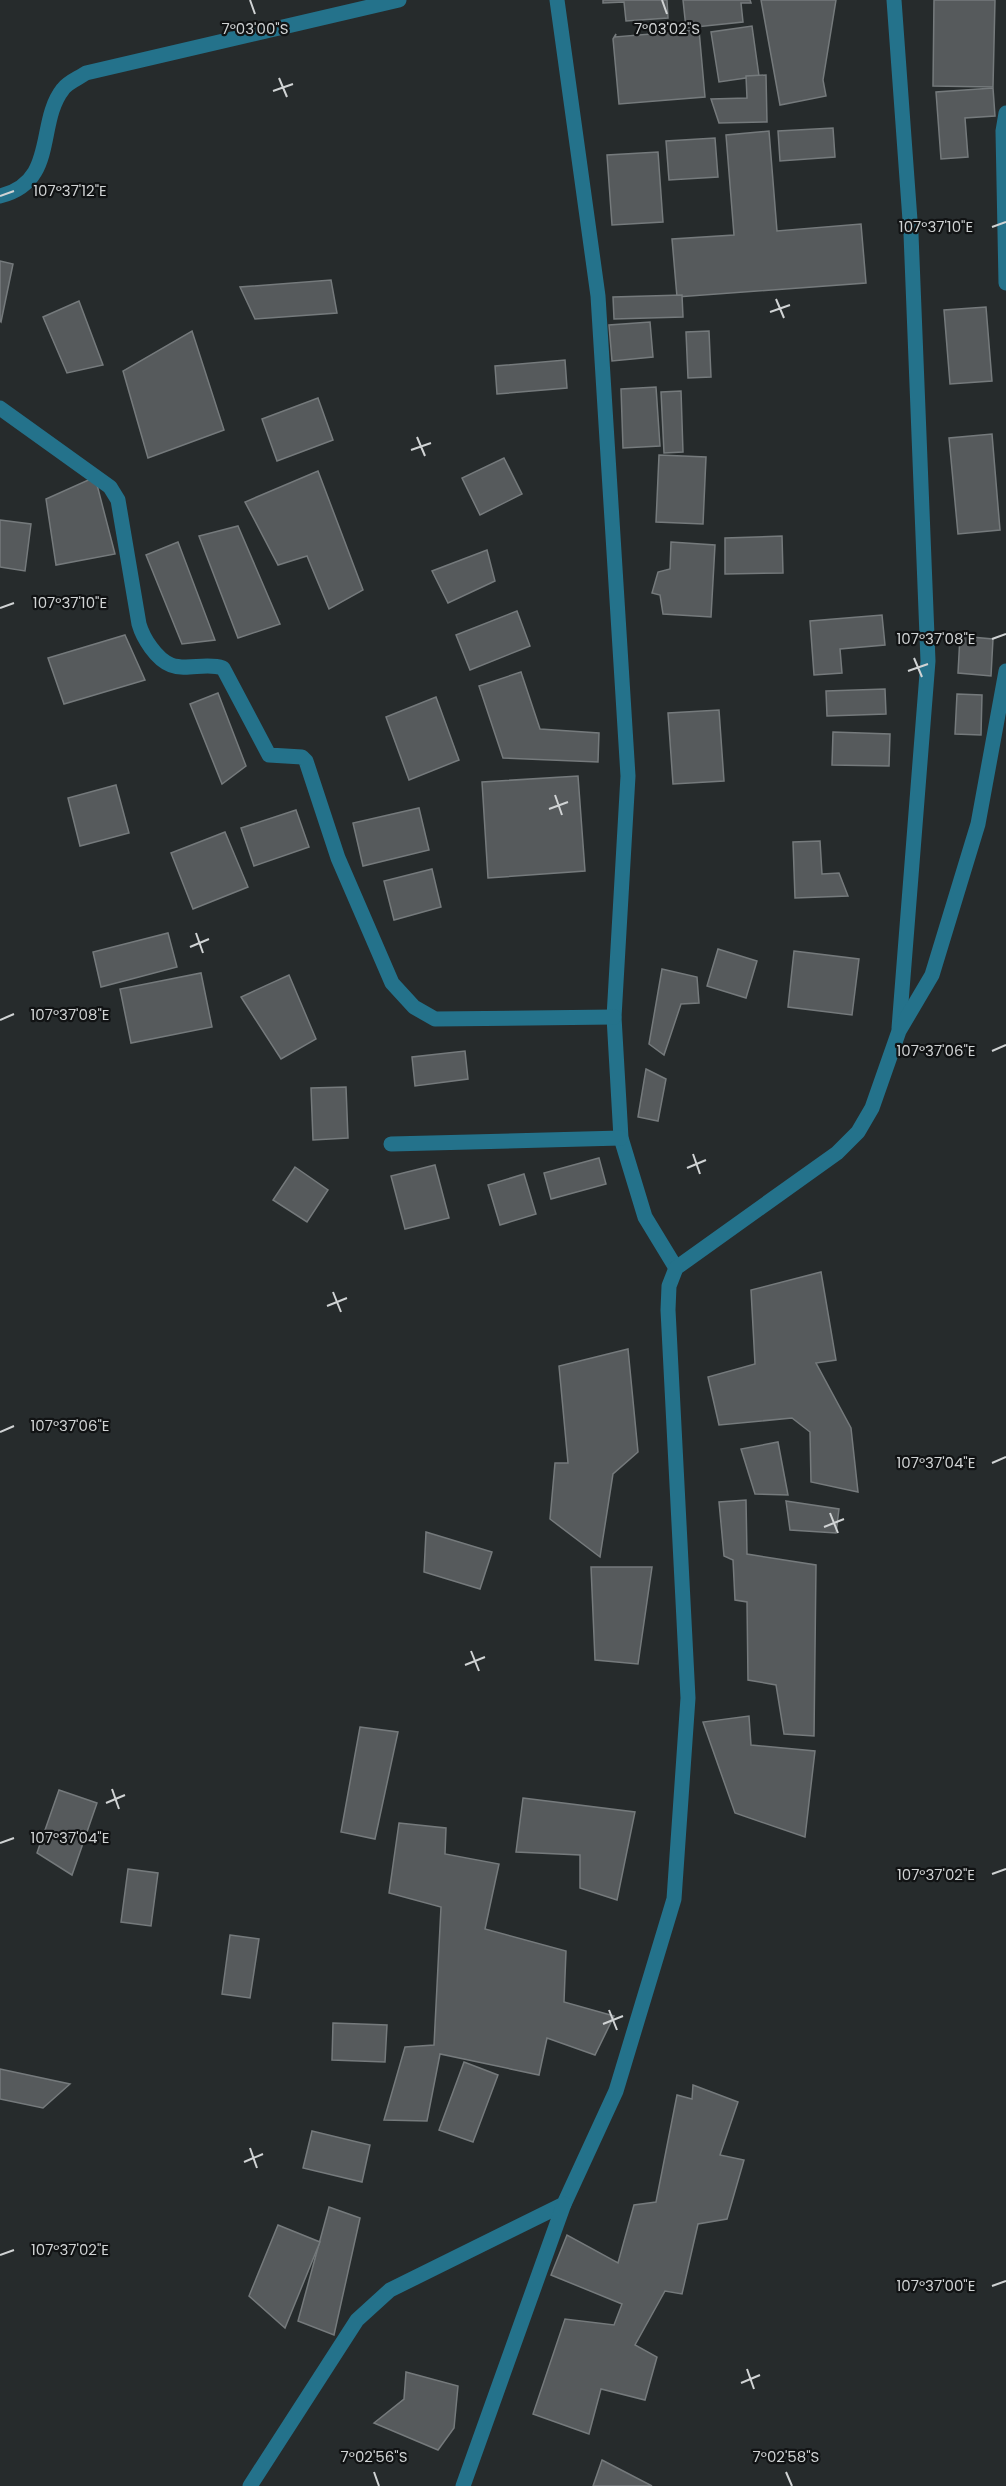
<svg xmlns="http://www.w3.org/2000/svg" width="1006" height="2486" viewBox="0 0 1006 2486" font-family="Poppins,sans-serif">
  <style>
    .building { fill: #565a5c; stroke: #757a7c; stroke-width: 1.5 }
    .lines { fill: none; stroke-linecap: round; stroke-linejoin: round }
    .minor { stroke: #24728b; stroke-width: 15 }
    .ticks { fill: none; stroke: #d0d3d4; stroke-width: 2 }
    .ticks-label { font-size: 15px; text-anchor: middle; fill: #d0d3d4; stroke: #111314; stroke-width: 4.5; stroke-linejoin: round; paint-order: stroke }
  </style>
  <rect width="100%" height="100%" fill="#262b2c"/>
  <g class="building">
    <path d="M603,0H667L668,18L626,21L624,2L603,3Z"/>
    <path d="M683,0H750L751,3H741L743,22L686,28Z"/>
    <path d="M761,0H836L823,80L826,96L780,105Z"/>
    <path d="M934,0H995L993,87L933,86Z"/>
    <path d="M752,26L759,76L719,82L711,32Z"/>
    <path d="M699,30L705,97L619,104L613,39L616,34L615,37Z"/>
    <path d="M766,75L767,122L719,123L711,99L747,98L746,76Z"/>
    <path d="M993,88L995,116L965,118L968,157L941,159L936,92Z"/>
    <path d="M833,128L835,157L780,161L778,131Z"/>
    <path d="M769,131L777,231L861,224L866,283L677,297L672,239L734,235L726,135Z"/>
    <path d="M715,138L718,177L669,180L666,141Z"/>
    <path d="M658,152L663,222L612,225L607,155Z"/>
    <path d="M0,261L13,264L1,322L0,321Z"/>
    <path d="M331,280L337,313L255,319L240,287Z"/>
    <path d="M682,295L683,317L614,319L613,297Z"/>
    <path d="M79,301L103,365L67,373L43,317Z"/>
    <path d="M986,307L992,381L950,384L944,310Z"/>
    <path d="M650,322L653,357L612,361L609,325Z"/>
    <path d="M192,331L224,430L148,458L123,371Z"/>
    <path d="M709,331L711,377L688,378L686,332Z"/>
    <path d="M565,360L567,388L497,394L495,366Z"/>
    <path d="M656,387L660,446L623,448L621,389Z"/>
    <path d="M681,391L683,452L664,453L661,392Z"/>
    <path d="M318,398L333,440L277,461L262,419Z"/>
    <path d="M992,434L1000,530L958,534L949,438Z"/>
    <path d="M659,455L706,457L703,524L656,522Z"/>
    <path d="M504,458L522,494L480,515L462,478Z"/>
    <path d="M318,471L363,590L329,609L307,556L278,565L245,502Z"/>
    <path d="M95,477L115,554L56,565L46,499Z"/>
    <path d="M0,520L31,524L25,571L0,567Z"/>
    <path d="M238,526L280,624L238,638L199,536Z"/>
    <path d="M782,536L783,573L725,574V538Z"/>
    <path d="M178,542L215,640L182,644L146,555Z"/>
    <path d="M671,542L715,545L711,617L663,614L660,595L652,593L658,572L670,569Z"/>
    <path d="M487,550L495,581L448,603L432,571Z"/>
    <path d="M517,611L530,646L470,670L456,635Z"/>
    <path d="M882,615L885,645L840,649L842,673L814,675L810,621Z"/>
    <path d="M125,635L145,680L64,704L48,658Z"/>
    <path d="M960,636L993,639L991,676L958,673Z"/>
    <path d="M521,672L540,729L599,733L598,762L503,758L479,686Z"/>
    <path d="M885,689L886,714L827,716L826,691Z"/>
    <path d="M218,693L246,766L222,784L190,704Z"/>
    <path d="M957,694L982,695L981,735L955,734Z"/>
    <path d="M436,697L459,760L409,780L386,717Z"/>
    <path d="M719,710L724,781L673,784L668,713Z"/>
    <path d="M833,732L890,734L889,766L832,765Z"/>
    <path d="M578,776L585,871L488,878L482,782Z"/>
    <path d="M116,785L129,833L80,846L68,798Z"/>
    <path d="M419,808L429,850L363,866L353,823Z"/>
    <path d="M296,810L309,847L254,866L241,828Z"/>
    <path d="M225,832L248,887L193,909L171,853Z"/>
    <path d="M820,841L822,874L839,873L848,896L795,898L793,842Z"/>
    <path d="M432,869L441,907L394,920L384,881Z"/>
    <path d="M168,933L177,967L101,987L93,952Z"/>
    <path d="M718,949L757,961L746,998L707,986Z"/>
    <path d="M794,951L859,959L852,1015L788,1007Z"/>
    <path d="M662,969L697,977L699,1003L681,1004L664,1055L649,1044Z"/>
    <path d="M201,973L212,1027L131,1043L120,989Z"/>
    <path d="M289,975L316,1039L281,1059L241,997Z"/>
    <path d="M465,1051L468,1079L415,1086L412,1057Z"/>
    <path d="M646,1069L666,1079L658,1121L638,1117Z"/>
    <path d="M346,1087L348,1138L313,1140L311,1088Z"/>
    <path d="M599,1158L606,1184L551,1199L544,1173Z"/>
    <path d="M435,1165L449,1218L405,1229L391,1176Z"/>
    <path d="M295,1167L328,1190L307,1222L273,1200Z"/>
    <path d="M524,1174L536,1214L500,1225L488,1185Z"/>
    <path d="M821,1272L836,1360L816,1363L851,1428L858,1492L811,1482L810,1432L792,1418L719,1425L708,1377L755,1364L751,1290Z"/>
    <path d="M628,1349L638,1452L613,1474L600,1557L550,1519L555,1463H568L559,1366Z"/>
    <path d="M778,1442L788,1495L755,1494L741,1449Z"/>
    <path d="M746,1500L747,1554L816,1565L814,1736L784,1734L776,1685L748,1680L747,1602L735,1600L733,1560L724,1556L719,1502Z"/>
    <path d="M786,1501L839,1509L836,1533L790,1530Z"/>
    <path d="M426,1532L492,1552L480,1589L424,1572Z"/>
    <path d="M591,1567H652L638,1664L595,1660Z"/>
    <path d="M749,1716L751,1745L815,1751L805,1837L735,1813L703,1722Z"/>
    <path d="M360,1727L398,1732L375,1839L341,1832Z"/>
    <path d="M59,1790L97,1803L72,1875L37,1853Z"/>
    <path d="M523,1798L635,1812L617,1900L580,1888V1855L516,1852Z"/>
    <path d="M399,1823L446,1828L445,1854L499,1864L485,1929L566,1951L564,2002L614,2016L595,2055L547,2038L539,2075L440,2054L427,2121L384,2120L405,2047L434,2045L441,1907L389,1893Z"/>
    <path d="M128,1869L158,1873L151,1926L121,1922Z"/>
    <path d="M230,1935L259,1939L250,1998L222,1994Z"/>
    <path d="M333,2023L387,2025L385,2062L332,2060Z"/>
    <path d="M464,2062L498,2075L473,2142L439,2130Z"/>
    <path d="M0,2069L70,2084L43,2108L0,2099Z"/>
    <path d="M693,2085L738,2102L720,2155L744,2160L727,2219L698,2224L682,2294L665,2291L635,2345L657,2357L645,2400L601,2389L589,2434L533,2414L565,2319L614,2325L622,2304L551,2275L567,2235L618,2263L634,2205L656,2202L677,2095L692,2099Z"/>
    <path d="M312,2131L370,2145L362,2182L303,2168Z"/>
    <path d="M329,2207L360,2218L334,2335L298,2321Z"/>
    <path d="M278,2225L320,2242L285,2328L249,2296Z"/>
    <path d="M406,2372L458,2386L454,2428L438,2450L374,2423L404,2399Z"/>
    <path d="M602,2460L652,2486H593Z"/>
  </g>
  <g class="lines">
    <g class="minor">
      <path d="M557,0L598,296L628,776L614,1017L621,1138L645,1217L676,1268"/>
      <path d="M894,0L911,234L928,661L899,1028"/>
      <path d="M1006,113L1003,131L1006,283"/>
      <path d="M0,196C58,182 36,123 63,89C68,82 79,78 86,73L399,0"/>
      <path d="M0,408L110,487L118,500L139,624C143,638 156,659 171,665C187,671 206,662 223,668L269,755L302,757L306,761L338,858L392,983L414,1007L435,1019L614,1017"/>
      <path d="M391,1144L621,1138"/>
      <path d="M250,2486L357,2320L390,2290L564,2204L616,2091L674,1899L688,1698L668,1310L669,1286L676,1268L837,1153L858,1132L872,1108L899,1031L932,975L978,824L1006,671"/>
      <path d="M463,2486L564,2204"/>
    </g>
  </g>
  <path class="ticks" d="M250,0L255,14M662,0L667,14M279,78L287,97M273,91L293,84M0,196L14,191M992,227L1006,222M776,299L784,318M770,312L790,305M417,437L425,456M411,450L431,443M0,608L14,603M992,639L1006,634M914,658L922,677M908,671L928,664M555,795L562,815M549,809L568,802M196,933L203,953M190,947L209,939M0,1020L14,1014M992,1051L1006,1045M693,1154L700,1174M687,1168L706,1160M333,1292L341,1312M327,1306L347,1298M0,1432L14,1426M992,1463L1006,1457M830,1513L838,1533M824,1527L844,1519M471,1651L479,1671M465,1665L485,1657M112,1789L119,1809M106,1803L125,1795M0,1843L14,1838M992,1874L1006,1869M609,2010L617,2030M603,2024L623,2016M250,2148L257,2168M244,2162L263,2154M0,2255L14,2250M992,2286L1006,2281M747,2369L754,2389M741,2383L760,2375M374,2472L379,2486M786,2472L792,2486"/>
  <g class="ticks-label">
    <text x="667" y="34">7°03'02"S</text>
    <text x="255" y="34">7°03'00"S</text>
    <text x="70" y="196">107°37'12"E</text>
    <text x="936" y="232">107°37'10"E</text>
    <text x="70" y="608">107°37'10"E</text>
    <text x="936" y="644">107°37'08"E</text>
    <text x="70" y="1020">107°37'08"E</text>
    <text x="936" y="1056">107°37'06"E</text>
    <text x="70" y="1431">107°37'06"E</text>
    <text x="936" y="1468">107°37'04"E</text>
    <text x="70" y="1843">107°37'04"E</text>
    <text x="936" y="1880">107°37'02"E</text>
    <text x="70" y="2255">107°37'02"E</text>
    <text x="936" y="2291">107°37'00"E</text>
    <text x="374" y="2462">7°02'56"S</text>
    <text x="786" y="2462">7°02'58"S</text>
  </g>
</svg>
